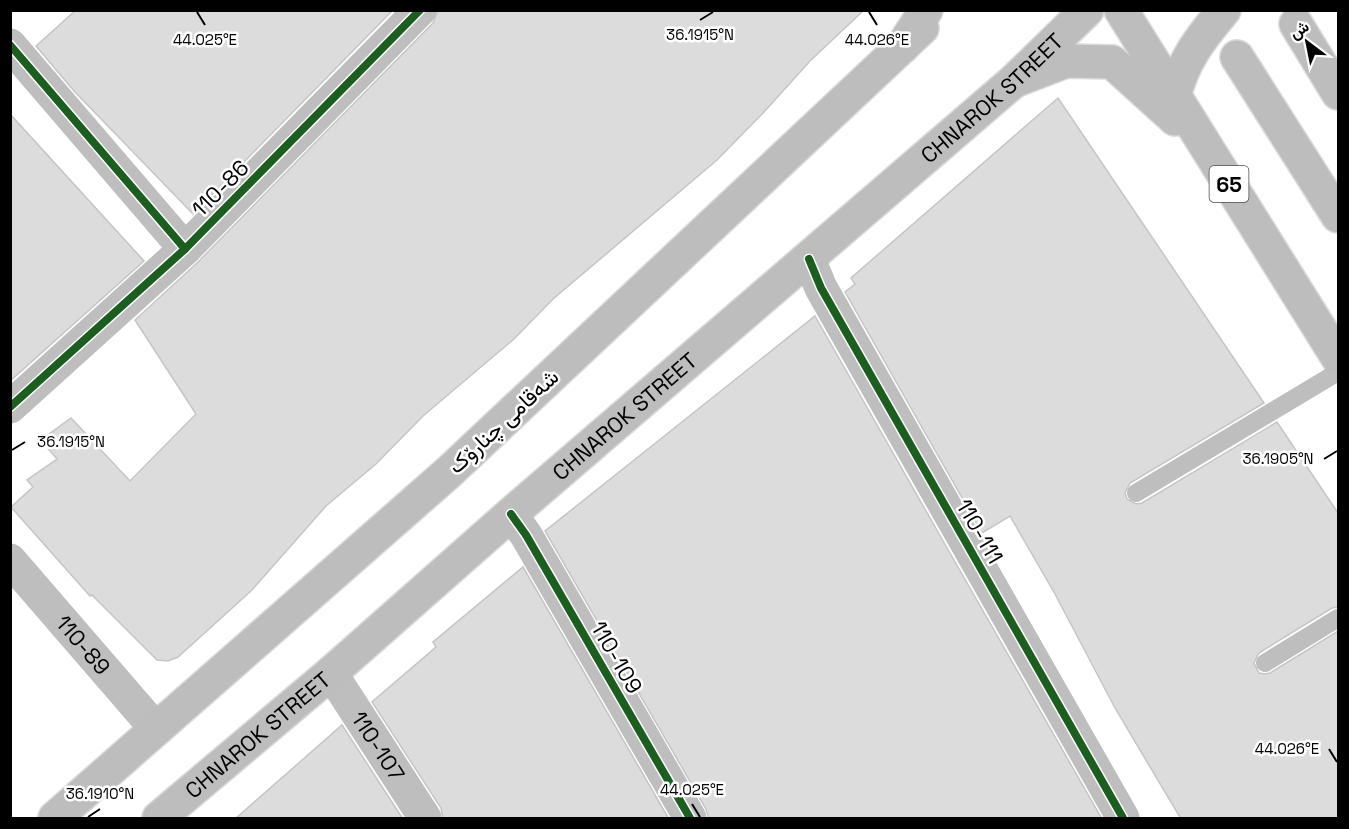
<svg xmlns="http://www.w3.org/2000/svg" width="1349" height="829" viewBox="0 0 1349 829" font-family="'Space Grotesk',Vazirmatn,sans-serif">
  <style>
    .building { fill: #dcdcdc; stroke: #c5c5c5; stroke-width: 1.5 }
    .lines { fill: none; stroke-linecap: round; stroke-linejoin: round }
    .primary-casing { stroke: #dbdbdb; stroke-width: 36 }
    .highway-casing { stroke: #dbdbdb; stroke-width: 36 }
    .lane { stroke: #bebebe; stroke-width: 18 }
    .street { stroke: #bebebe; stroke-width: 33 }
    .primary { stroke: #bdbdbd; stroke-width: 33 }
    .highway { stroke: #bdbdbd; stroke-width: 33 }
    .cycleway-casing { stroke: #fff; stroke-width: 11 }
    .cycleway { stroke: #1b5e20; stroke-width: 8 }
    .ticks { fill: none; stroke: #000; stroke-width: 2 }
    .labels { text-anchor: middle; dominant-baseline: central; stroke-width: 5; stroke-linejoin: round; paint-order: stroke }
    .shield { fill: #fff; stroke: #4c4c4c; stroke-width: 1.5 }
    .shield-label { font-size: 21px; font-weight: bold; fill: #000 }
    .street-label { font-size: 22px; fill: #000; stroke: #fff }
    .ticks-label { font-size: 15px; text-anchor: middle; fill: #000; stroke: #fff; stroke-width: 5; stroke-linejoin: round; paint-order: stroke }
  </style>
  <rect width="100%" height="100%" fill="#fff"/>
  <g class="building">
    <path d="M76,10H393L193,214L74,91L36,46Z"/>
    <path d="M438,10H864L810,61L764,112L717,160L553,299L514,339L423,416L376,464L326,506L252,590L178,657L168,661L157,660L92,595L90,596L11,507L33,487L27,480L57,459L41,440L71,418L130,481L196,414L135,320L198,262L433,23Z"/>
    <path d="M1058,98L1264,403L1130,483L1125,493L1127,499L1136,504L1142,503L1277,422L1338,513V607L1332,608L1259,653L1254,663L1259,673L1265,674L1270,673L1338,631V819H1181L1115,708L1055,594L1010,516L982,533L845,292L855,284L851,278Z"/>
    <path d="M10,114L144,261L10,381Z"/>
    <path d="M815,316L950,553L1102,819H709L706,809L545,531Z"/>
    <path d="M523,567L669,819H443L441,808L372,702L436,647L433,642Z"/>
    <path d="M342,725L403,819H235Z"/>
  </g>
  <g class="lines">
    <g class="primary-casing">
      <g id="primary">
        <path d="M55,818L449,472L922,28"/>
        <path id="s3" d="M159,818L331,673L511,514L1014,81L1087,10"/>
      </g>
    </g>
    <g class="highway-casing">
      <g id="highway">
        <path d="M1121,10L1338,358"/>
        <path d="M1296,24L1338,93"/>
        <path d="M902,47L926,10"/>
        <path d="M1237,57L1338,216"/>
        <path d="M1014,81L1066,61L1112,62L1175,119"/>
        <path d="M1174,97C1183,60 1200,39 1224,10"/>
      </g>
    </g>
    <g class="lane">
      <path d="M1136,493L1338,372"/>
      <path d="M1265,663L1338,618"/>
    </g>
    <g class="street">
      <path d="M10,45L185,249"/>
      <path d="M809,259L821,288L1123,818"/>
      <path d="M10,407L185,249L420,10"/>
      <path d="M511,514L526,535L690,818"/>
      <path id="s1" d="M10,560L156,729"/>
      <path id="s2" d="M331,673L425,818"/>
    </g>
    <use href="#primary" class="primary"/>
    <use href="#highway" class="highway"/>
    <g class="cycleway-casing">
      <g id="cycleway">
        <path d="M10,45L185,249"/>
        <path d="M809,259L821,288L1123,818"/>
        <path d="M10,407L185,249L420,10"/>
        <path d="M511,514L526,535L690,818"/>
      </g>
    </g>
    <use href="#cycleway" class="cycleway"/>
  </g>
  <path class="ticks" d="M197,12L205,25M869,12L877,25M700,20L713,12M12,450L25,442M1324,459L1337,451M1329,749L1337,762M692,804L700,817M88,817L100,809"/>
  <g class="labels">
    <rect class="shield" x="1209.5" y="166" width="39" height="36" rx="4.5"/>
    <g class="shield-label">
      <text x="1229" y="184">65</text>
    </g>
    <g class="street-label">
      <text stroke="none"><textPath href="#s3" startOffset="1101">CHNAROK STREET</textPath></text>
      <text transform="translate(220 188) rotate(-45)">110-86</text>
      <text stroke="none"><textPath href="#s3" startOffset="615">CHNAROK STREET</textPath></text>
      <text transform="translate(503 421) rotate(-43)">شەقامی چنارۆک</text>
      <text transform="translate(980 531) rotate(60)">110-111</text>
      <text stroke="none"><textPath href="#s1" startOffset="112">110-89</textPath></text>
      <text transform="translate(617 657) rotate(60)">110-109</text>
      <text stroke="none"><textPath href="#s3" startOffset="129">CHNAROK STREET</textPath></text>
      <text stroke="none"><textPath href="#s2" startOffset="87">110-107</textPath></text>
    </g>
  </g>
  <g class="ticks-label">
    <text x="700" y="40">36.1915°N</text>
    <text x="205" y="45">44.025°E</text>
    <text x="877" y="45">44.026°E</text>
    <text x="71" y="447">36.1915°N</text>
    <text x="1278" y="464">36.1905°N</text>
    <text x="1287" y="754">44.026°E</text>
    <text x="692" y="795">44.025°E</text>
    <text x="100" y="799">36.1910°N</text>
  </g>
  <rect width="1349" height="829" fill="none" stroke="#000000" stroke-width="24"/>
  <g transform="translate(1307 42) rotate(328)" stroke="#ffffff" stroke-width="4.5" paint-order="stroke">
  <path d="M0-4.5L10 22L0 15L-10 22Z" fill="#000000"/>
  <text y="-9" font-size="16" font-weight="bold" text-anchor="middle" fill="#000000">ش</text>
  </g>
</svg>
